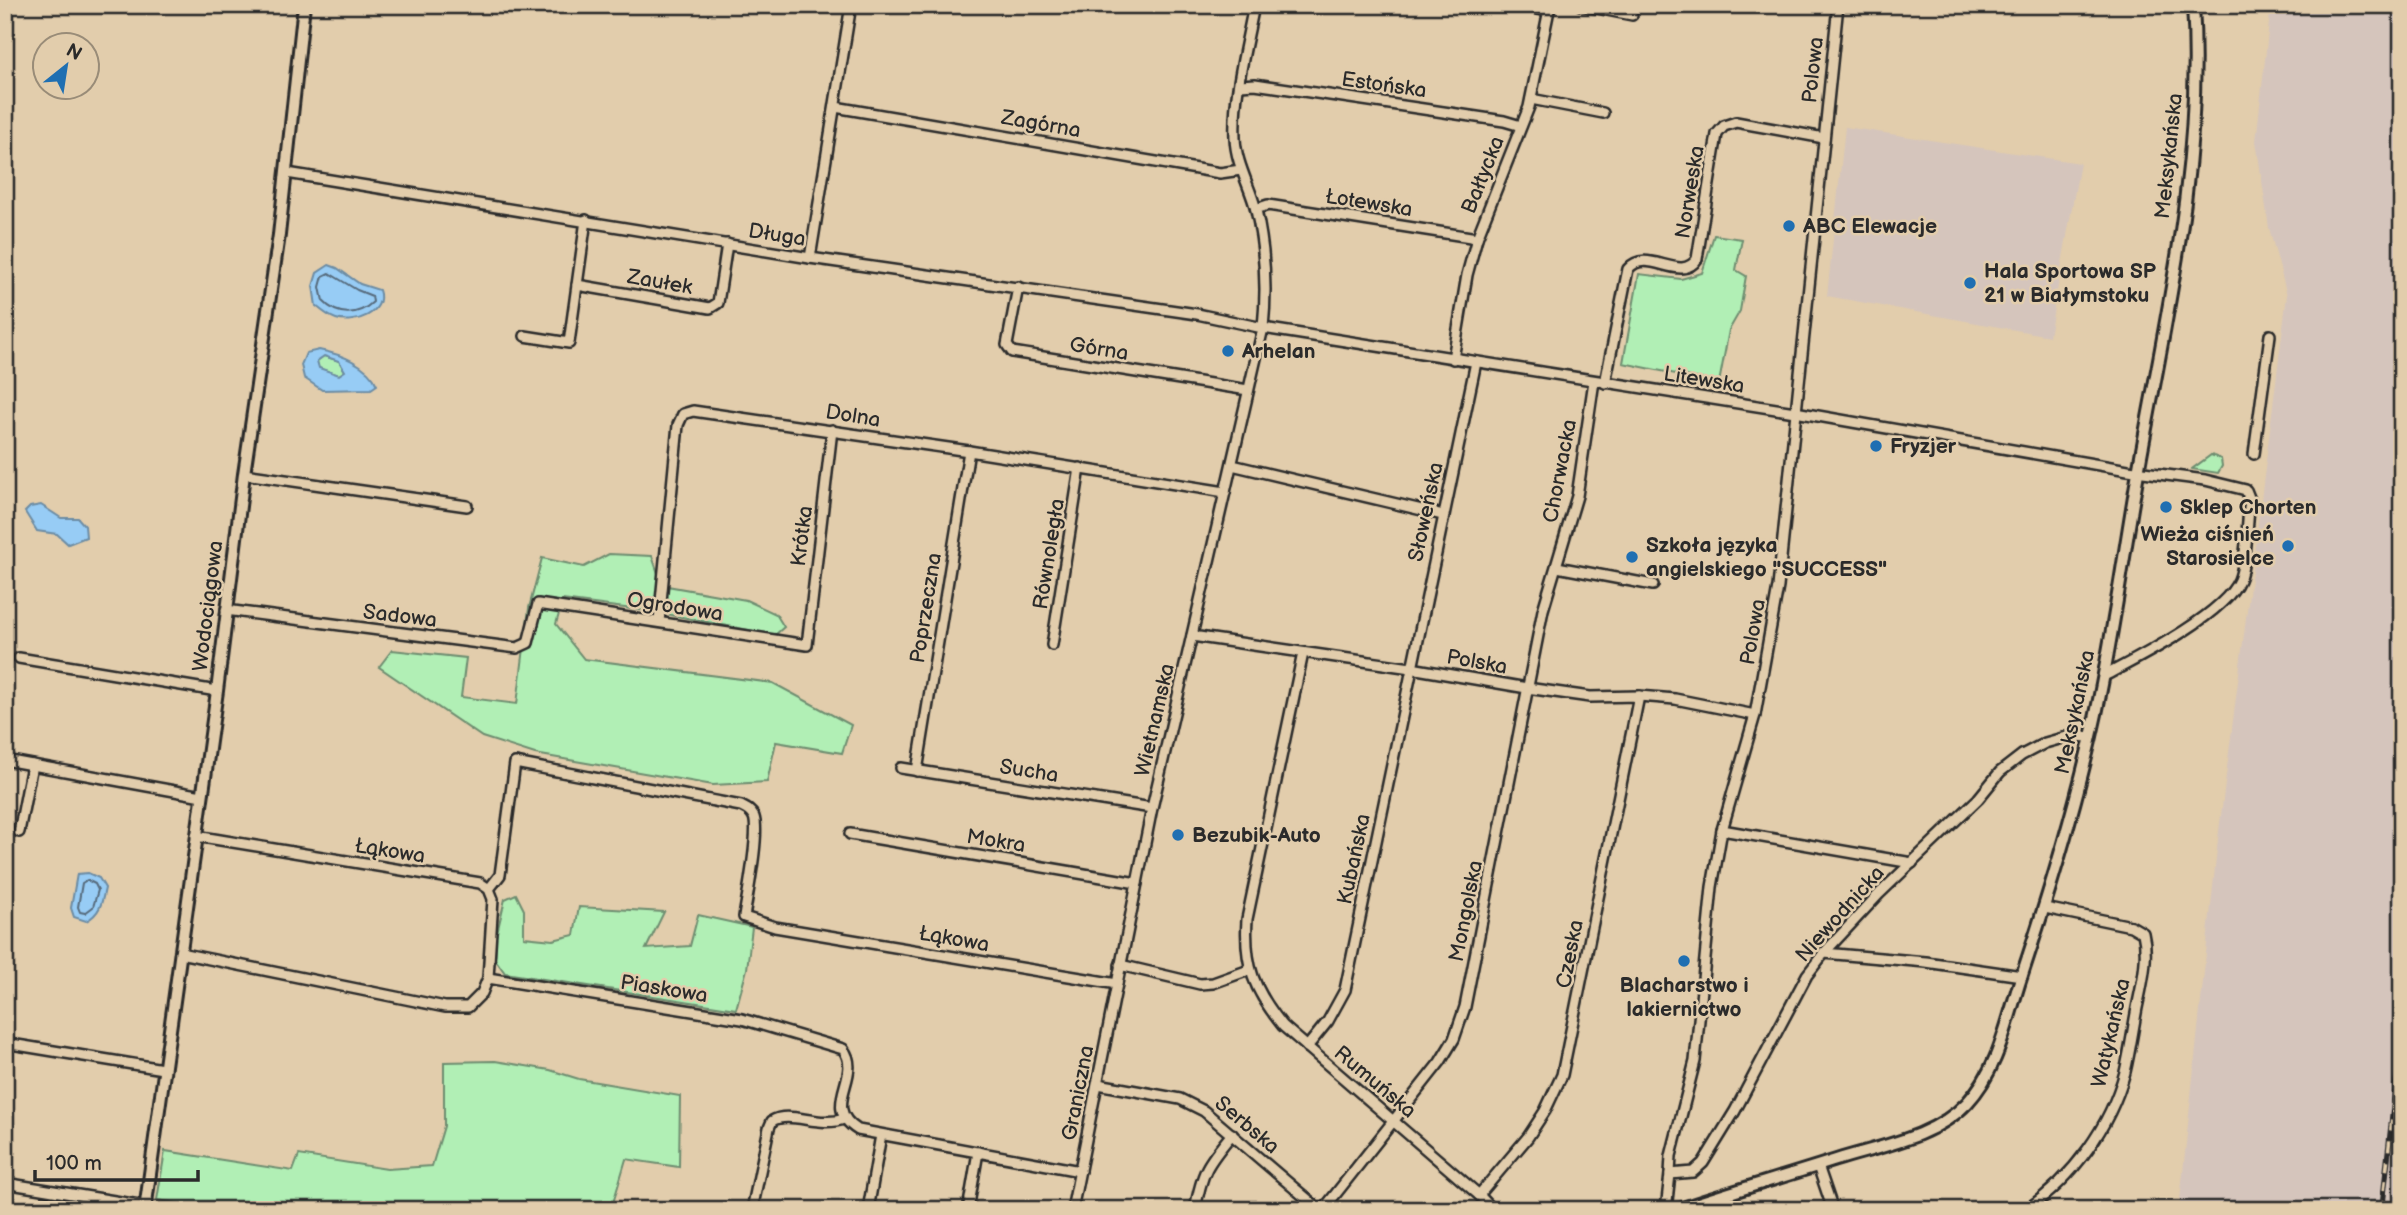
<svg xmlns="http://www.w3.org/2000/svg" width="2407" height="1215" viewBox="0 0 2407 1215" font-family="'Balsamiq Sans',sans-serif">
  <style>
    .built { fill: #d5c5bc }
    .green { fill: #b1efb5; stroke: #6e8d70; stroke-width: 2 }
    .water { fill: #97ccf5; stroke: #6c8ca4; stroke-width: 2; fill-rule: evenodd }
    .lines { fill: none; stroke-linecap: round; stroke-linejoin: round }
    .shore { stroke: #566b7c; stroke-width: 2 }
    .minor-casing { stroke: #2b2b2b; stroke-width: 14 }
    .tertiary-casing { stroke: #2b2b2b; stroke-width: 16 }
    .minor { stroke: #e2cdac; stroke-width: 9 }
    .tertiary { stroke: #e2cdac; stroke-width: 10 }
    .rail-casing { stroke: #2b2b2b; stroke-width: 6 }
    .rail { stroke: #e2cdac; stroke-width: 3.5; stroke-dasharray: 10; stroke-linecap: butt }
    .poi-dot { fill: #1f6fb2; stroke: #e2cdac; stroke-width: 2.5 }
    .labels { text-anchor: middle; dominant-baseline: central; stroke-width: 5; stroke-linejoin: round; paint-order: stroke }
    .street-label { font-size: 21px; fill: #2b2b2b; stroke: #e2cdac }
    .poi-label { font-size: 21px; font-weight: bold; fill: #2b2b2b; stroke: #e2cdac; text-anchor: start }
  </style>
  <rect width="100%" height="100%" fill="#e2cdac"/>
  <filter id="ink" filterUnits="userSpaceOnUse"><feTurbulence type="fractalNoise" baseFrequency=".0143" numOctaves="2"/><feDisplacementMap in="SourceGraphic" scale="14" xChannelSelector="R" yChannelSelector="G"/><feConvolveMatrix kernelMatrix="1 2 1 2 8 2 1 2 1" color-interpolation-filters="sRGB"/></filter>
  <g filter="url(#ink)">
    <g class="built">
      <path d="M2271,5H2402V1210H2179L2218,839L2287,295L2269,228L2256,141Z"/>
      <path d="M1845,127L2080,163L2049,336L1827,296Z"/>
    </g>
    <g class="green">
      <path d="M1714,235L1742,239L1736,270L1746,276L1740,311L1729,330L1719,383L1623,363L1639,274L1681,279L1702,273Z"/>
      <path d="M324,356L339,361L345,371L339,375L318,368L317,361Z"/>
      <path d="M2211,455L2221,459L2222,466L2218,473L2192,469Z"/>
      <path d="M609,554L652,556L662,585L746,600L776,614L784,627L775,635L656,612L563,600L556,624L584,659L773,683L851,725L842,753L776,742L767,782L713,785L535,754L482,737L379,667L392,650L466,658L461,697L517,704L529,608L542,558L584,567Z"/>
      <path d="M516,894L524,910V937L553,940L574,935L579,907L664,912L646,949L690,946L698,915L752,927L747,969L736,1009L505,973L495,959L496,937L505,899Z"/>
      <path d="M495,1061L550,1070L579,1079L680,1096L679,1167L626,1159L611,1210H224L157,1200L165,1151L293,1171L299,1155L387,1169L432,1166L444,1126V1062Z"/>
    </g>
    <g class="water">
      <path d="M329,265L337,268L360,284L379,290C387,313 354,325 336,319C329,317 322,311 316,306L313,286L317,273Z"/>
      <path d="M319,350C340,354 368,364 377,385L371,389L322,390L304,378L301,365L306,353ZM324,356L339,361L345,371L339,375L319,368L317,361Z"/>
      <path d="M41,505L61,518H78L85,526L86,537L68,544L57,534L37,531L25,512L30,507Z"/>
      <path d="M88,873L99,878L105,888C102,903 100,914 86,921L74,917L71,908L77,874Z"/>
    </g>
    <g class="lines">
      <g class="shore">
        <path d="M329,273L357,290L372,296L373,302C357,317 337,316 323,301L320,287L323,276Z"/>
        <path d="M87,880L95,884L98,890L93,907L85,913L80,912L78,907L82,883Z"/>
      </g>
      <g class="minor-casing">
        <g id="minor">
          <path d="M1517,5L1549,11"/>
          <path d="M1581,5L1632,15"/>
          <path d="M1240,85L1255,84L1504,121L1521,126"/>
          <path d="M1531,99L1603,113"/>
          <path d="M835,107L1220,173L1241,170"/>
          <path d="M287,173L810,258L1197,314L1263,328L1795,412L2128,470L2205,480L2246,490L2250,500C2247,521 2247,561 2239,580C2224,615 2138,658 2104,676"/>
          <path d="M1256,209L1268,205L1477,238"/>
          <path d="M810,258L851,5"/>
          <path d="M577,285L710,308L718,303L727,244"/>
          <path d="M1018,287L1007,345L1012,352L1248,390"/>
          <path d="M525,336L569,343L586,220"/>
          <path d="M1453,359L1467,275L1477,238L1529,107L1550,5"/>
          <path d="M1605,383L1628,269C1647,246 1681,284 1697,259L1717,134L1724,126L1736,122L1824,138"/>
          <path d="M2254,454L2270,335"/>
          <path d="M1232,465L1443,515"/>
          <path d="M244,474L467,506"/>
          <path d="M1557,567L1653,585"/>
          <path d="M226,610L517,648L528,643L538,604L807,645L832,430"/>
          <path d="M659,622L678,425L683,414L693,411L969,451L1225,492"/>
          <path d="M1192,636L1411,668L1527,688L1590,697L1639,696L1675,699L1755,715"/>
          <path d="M1052,645L1080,468"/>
          <path d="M1303,653L1247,919C1244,966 1254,990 1283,1026L1479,1195L1493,1210"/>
          <path d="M19,658L217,691"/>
          <path d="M5,760L202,796"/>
          <path d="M901,768L1152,808"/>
          <path d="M917,771L969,451"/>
          <path d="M1722,830L1912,863"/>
          <path d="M19,832L32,765"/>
          <path d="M850,834L1137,883"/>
          <path d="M196,836L480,883L489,889L493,899L488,978"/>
          <path d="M489,889L500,875L515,763L741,806C747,809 751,811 754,817C760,833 747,897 744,917L775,927L1117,984"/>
          <path d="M180,953L445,1007H468L482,993L488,978L742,1019L843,1049C864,1076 819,1106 858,1130L1080,1171"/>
          <path d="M1824,953L1926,962L2022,976"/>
          <path d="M1120,965L1200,984L1213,983L1249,970"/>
          <path d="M5,1043L163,1069"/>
          <path d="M1307,1047L1328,1021L1345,990L1476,362"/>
          <path d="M1098,1084L1180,1099L1204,1111L1320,1210"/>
          <path d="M1818,1166L1833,1210"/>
          <path d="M1670,1174L1671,1156L1695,1061L1712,887L1722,830L1755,715L1778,587L1838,5"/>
          <path d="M5,1183L145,1206"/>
          <path d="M1479,1195L1528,1137L1545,1111L1562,1075L1639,696"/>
          <path d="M752,1210L769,1128L772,1121C790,1110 819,1128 844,1119"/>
          <path d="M868,1210L881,1135"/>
          <path d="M968,1210L978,1152"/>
          <path d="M1072,1210L1152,808L1263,328C1267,289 1265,249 1256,210C1250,186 1236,164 1235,138C1233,94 1246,48 1254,5"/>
          <path d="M1195,1210C1202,1171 1207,1164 1232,1134"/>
          <path d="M1323,1210L1440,1062L1454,1039L1465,1007L1543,610L1577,496L1594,381"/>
          <path d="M1666,1210L1670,1174L1693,1172L1703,1163L1735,1111L1807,975L1824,953L1879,894L1978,799L2000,772L2022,755L2045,743L2070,736L2091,737"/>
          <path d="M2026,1210C2073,1178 2110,1127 2125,1072C2130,1051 2133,1029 2137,1008C2142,984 2149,957 2143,933L2131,926L2045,908"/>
        </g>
      </g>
      <g class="tertiary-casing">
        <g id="tertiary">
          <path d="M145,1210L217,691L244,474L279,235L304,5"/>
          <path d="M1677,1210C1730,1192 1783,1177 1836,1160C1880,1146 1934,1138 1967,1103C1999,1069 2007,1020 2021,978C2050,891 2077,803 2096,714C2115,626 2126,537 2142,450C2169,303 2203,155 2193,5"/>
        </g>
      </g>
      <use href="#minor" class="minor"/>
      <use href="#tertiary" class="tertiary"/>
      <g class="rail-casing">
        <g id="rail">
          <path d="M2382,1210L2396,1083L2402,1058"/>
          <path d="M2402,1210V1188"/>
        </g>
      </g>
      <use href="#rail" class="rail"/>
    </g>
  </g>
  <g class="poi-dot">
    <circle cx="1789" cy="226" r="7"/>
    <circle cx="1970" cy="283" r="7"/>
    <circle cx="1228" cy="351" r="7"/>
    <circle cx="1876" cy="446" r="7"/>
    <circle cx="2166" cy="507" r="7"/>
    <circle cx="2288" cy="546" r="7"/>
    <circle cx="1632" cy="557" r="7"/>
    <circle cx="1178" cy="835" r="7"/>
    <circle cx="1684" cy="961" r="7"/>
  </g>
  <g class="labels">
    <g class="street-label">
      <text transform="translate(1813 70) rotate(-84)">Polowa</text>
      <text transform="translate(1384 85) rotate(8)">Estońska</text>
      <text transform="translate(1041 124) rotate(10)">Zagórna</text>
      <text transform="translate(2169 156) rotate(-84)">Meksykańska</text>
      <text transform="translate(1483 175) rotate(-68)">Bałtycka</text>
      <text transform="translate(1690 192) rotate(-81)">Norweska</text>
      <text transform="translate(1369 203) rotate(9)">Łotewska</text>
      <text transform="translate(777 235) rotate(9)">Długa</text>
      <text transform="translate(660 282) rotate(10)">Zaułek</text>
      <text transform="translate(1099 349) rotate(9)">Górna</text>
      <text transform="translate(1704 380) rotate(9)">Litewska</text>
      <text transform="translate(853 416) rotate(9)">Dolna</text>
      <text transform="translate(1560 471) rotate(-79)">Chorwacka</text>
      <text transform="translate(1426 512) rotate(-78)">Słoweńska</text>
      <text transform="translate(802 536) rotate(-83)">Krótka</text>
      <text transform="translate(1049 554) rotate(-81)">Równoległa</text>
      <text transform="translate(208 606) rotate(-83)">Wodociągowa</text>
      <text transform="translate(675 607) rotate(9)">Ogrodowa</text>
      <text transform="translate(926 608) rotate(-81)">Poprzeczna</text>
      <text transform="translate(400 616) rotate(7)">Sadowa</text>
      <text transform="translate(1753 632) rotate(-80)">Polowa</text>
      <text transform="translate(1477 662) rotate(10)">Polska</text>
      <text transform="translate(2075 712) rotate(-78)">Meksykańska</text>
      <text transform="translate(1155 720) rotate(-77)">Wietnamska</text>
      <text transform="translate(1029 771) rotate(9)">Sucha</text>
      <text transform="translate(996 841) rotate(9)">Mokra</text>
      <text transform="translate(390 851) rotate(9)">Łąkowa</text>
      <text transform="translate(1354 859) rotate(-78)">Kubańska</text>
      <text transform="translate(1466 911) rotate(-79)">Mongolska</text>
      <text transform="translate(1840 914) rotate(-48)">Niewodnicka</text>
      <text transform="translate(954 939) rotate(10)">Łąkowa</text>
      <text transform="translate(1570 954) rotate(-79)">Czeska</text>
      <text transform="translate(664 989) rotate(9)">Piaskowa</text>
      <text transform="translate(2111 1033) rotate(-77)">Watykańska</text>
      <text transform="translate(1375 1082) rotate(40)">Rumuńska</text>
      <text transform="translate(1078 1093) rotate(-79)">Graniczna</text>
      <text transform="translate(1247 1125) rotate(40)">Serbska</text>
    </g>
    <g class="poi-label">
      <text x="1803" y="226">ABC Elewacje</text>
      <text x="1984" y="271">Hala Sportowa SP<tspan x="1984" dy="24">21 w Białymstoku</tspan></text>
      <text x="1242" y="351">Arhelan</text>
      <text x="1890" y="446">Fryzjer</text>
      <text x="2180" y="507">Sklep Chorten</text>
      <text x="2274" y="534" text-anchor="end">Wieża ciśnień<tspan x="2274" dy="24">Starosielce</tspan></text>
      <text x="1646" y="545">Szkoła języka<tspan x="1646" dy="24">angielskiego "SUCCESS"</tspan></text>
      <text x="1192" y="835">Bezubik-Auto</text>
      <text x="1684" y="985" text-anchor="middle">Blacharstwo i<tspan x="1684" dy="24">lakiernictwo</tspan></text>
    </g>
  </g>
  <rect width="2407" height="1215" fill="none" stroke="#e2cdac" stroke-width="28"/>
  <rect x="14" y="14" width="2379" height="1187" fill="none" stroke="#2b2b2b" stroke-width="2.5" filter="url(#ink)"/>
  <g transform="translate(66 66) rotate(30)"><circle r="33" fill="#e2cdac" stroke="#998c78" stroke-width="2"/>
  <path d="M0-5L12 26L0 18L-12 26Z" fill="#1f6fb2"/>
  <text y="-10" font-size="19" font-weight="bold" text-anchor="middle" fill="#2b2b2b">N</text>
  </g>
  <path d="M35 1170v10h163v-10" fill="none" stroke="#2b2b2b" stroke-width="3.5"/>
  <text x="46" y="1170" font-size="21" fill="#2b2b2b" stroke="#e2cdac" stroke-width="5" paint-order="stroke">100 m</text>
</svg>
